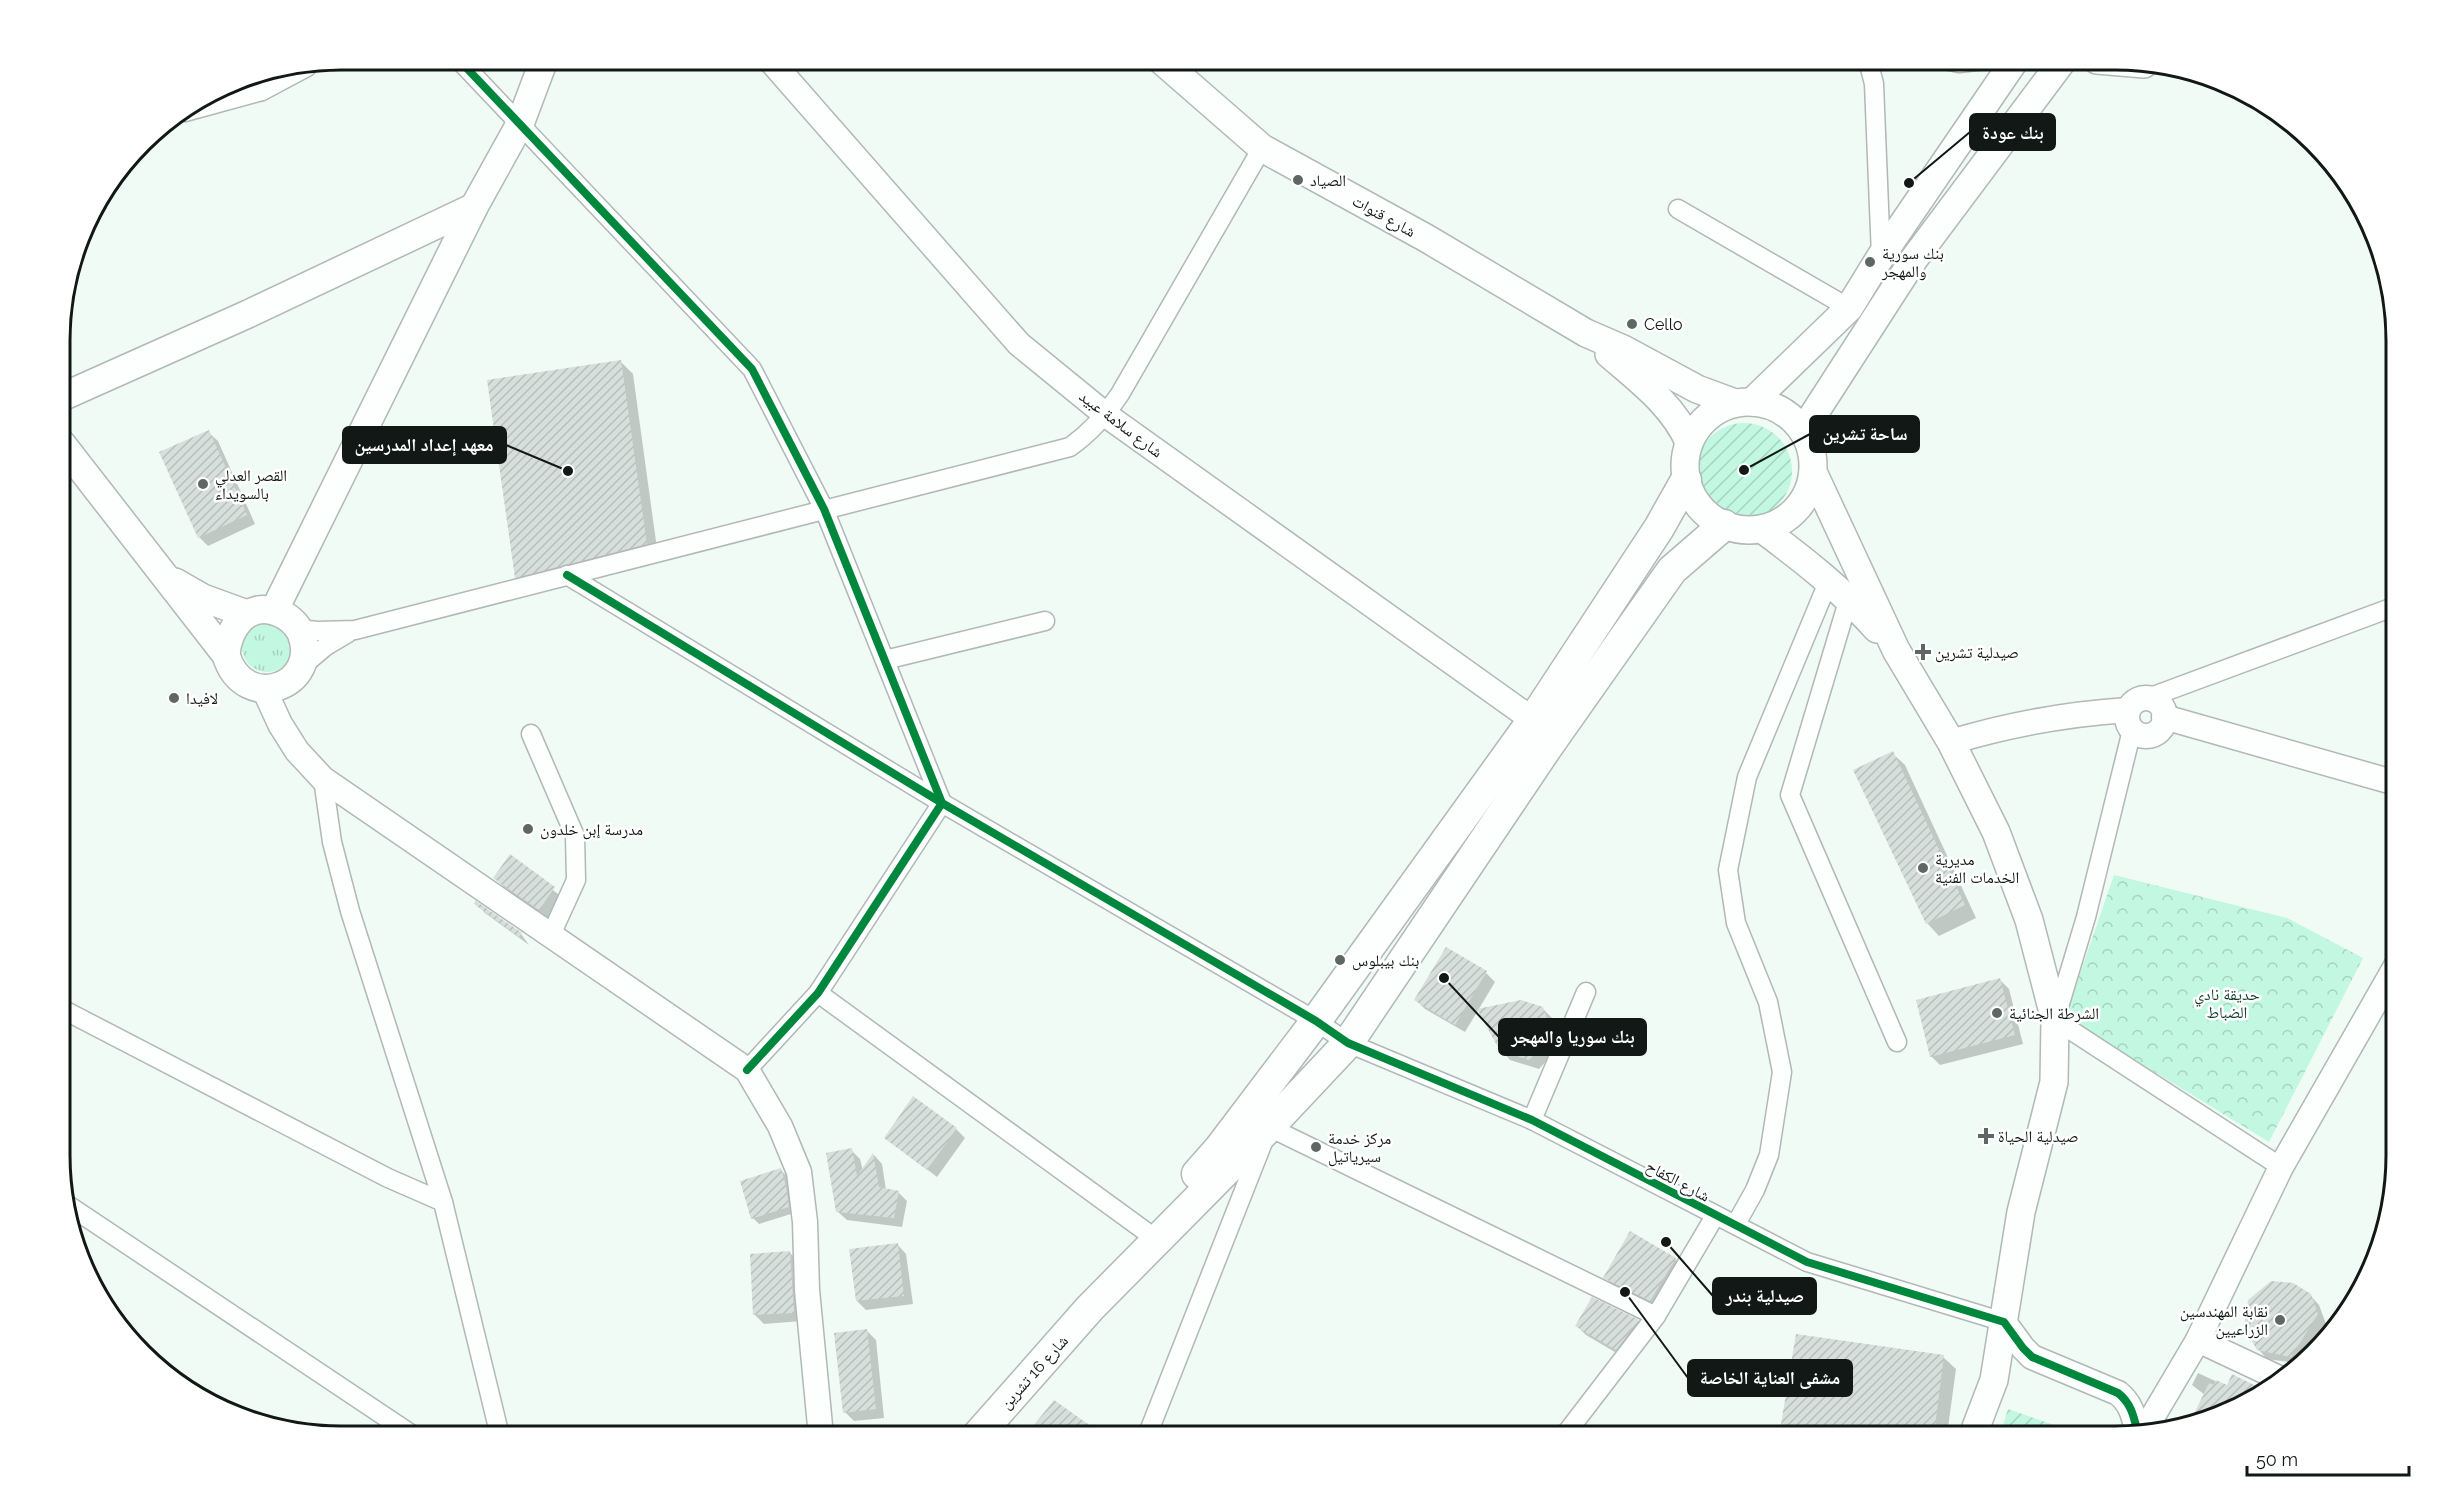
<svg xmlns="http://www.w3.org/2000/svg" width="2457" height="1496" viewBox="0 0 2457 1496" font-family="Raleway,'Noto Naskh Arabic',sans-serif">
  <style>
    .grass { fill: url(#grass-tufts) }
    .forest { fill: url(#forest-crowns) }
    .garden { fill: url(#garden-furrows) }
    .shadow { fill: #0003 }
    .building { fill: url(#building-hatch) }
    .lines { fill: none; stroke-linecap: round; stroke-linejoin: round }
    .minor-casing { stroke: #b1b8b5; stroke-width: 21 }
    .tertiary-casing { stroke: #b1b8b5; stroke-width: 27 }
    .secondary-casing { stroke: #b1b8b5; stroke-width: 30 }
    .primary-casing { stroke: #b1b8b5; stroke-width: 33 }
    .minor { stroke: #fdfefe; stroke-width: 18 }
    .tertiary { stroke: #fdfefe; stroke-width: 24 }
    .secondary { stroke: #fdfefe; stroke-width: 27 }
    .primary { stroke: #fdfefe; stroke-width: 30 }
    .cycleway-casing { stroke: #fff; stroke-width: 11 }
    .cycleway { stroke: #00873e; stroke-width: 8 }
    .poi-dot { fill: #5f6764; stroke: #fff; stroke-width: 2 }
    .labels { text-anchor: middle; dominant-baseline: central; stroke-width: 5; stroke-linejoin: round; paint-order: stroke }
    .poi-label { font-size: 16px; fill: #111815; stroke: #fff; text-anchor: start }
    .street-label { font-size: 16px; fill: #111815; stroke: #fff }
    .park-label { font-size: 16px; fill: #0e3c2b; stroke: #fff }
    .rim { fill: none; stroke: #111815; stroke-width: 3 }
    .leader { fill: none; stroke: #111815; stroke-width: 2 }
    .callout-dot { fill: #111815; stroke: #fff; stroke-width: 2 }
    .callout { fill: #111815; stroke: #111815; stroke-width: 2 }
    .callout-label { font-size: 18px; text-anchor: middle; font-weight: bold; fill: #fff }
  </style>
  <defs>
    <pattern id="grass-tufts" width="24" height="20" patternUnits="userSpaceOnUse" patternTransform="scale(1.5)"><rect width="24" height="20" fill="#c2f7e1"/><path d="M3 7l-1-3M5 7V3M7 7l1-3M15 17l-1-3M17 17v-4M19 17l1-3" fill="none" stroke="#a6d3c0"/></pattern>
    <pattern id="forest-crowns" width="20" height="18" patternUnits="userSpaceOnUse" patternTransform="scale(1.5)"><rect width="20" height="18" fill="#c2f7e1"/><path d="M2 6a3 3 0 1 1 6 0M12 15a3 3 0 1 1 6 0" fill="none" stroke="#a6d3c0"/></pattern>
    <pattern id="garden-furrows" width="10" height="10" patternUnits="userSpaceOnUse" patternTransform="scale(1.5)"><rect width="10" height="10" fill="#c2f7e1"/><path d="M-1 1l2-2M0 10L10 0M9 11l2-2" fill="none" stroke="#a6d3c0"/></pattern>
    <pattern id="building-hatch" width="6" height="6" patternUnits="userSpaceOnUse" patternTransform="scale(1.5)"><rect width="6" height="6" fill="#d6dfdb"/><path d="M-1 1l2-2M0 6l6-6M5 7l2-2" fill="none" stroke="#b7bfbb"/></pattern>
  </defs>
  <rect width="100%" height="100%" fill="#f0fbf6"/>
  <circle class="grass" cx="267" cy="647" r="25"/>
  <path class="forest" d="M2114,875L2287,918L2363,958L2269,1142L2065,1017Z"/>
  <g class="garden">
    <circle cx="1744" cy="471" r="48"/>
    <path d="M2008,1409L2060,1427L2073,1435H2000Z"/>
  </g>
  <g class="shadow">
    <path d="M794,60H817L805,71Z"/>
    <path d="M621,362L633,374L658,556L528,589L516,577Z"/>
    <path d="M208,432L218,441L255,524L208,546L199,537Z"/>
    <path d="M1892,753L1905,765L1976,918L1939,936L1927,923Z"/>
    <path d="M511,857L563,898L549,918L504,887L495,878Z"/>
    <path d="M476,903L521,934L529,945L485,913Z"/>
    <path d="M1447,949L1486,973L1495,982L1465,1032L1425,1009L1416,1000Z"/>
    <path d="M2000,980L2009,989L2023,1044L1940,1065L1931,1056Z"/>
    <path d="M1542,1008L1552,1018L1562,1044L1539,1069L1510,1060L1501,1050Z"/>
    <path d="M956,1129L965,1138L937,1177L886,1138Z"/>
    <path d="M851,1150L860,1159L863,1171L874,1155L882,1164L886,1190L898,1192L907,1201L902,1227L847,1220L837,1211Z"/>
    <path d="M780,1170L786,1175L794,1213L759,1224L753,1218Z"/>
    <path d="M897,1244L906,1254L913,1304L866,1310L857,1301Z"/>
    <path d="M790,1253L799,1262L802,1321L764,1324L755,1315Z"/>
    <path d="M1675,1259L1684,1268L1660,1309L1614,1286L1605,1277Z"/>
    <path d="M2310,1295L2319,1305L2326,1324L2301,1364L2267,1359L2258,1349Z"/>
    <path d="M1638,1321L1647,1330L1625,1358L1586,1335L1577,1326Z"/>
    <path d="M866,1330L876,1340L884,1418L854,1421L845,1412Z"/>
    <path d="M1943,1357L1956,1369L1947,1435L1781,1436Z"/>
    <path d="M2198,1373L2228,1387L2205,1395L2192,1385Z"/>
  </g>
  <g class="building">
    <path d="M621,360L647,544L515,578L487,380Z"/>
    <path d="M209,430L247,515L198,538L159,452Z"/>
    <path d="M1893,751L1965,905L1926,924L1853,770Z"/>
    <path d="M510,854L555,887L539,910L493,878Z"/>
    <path d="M476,901L522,933L519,937L474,904Z"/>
    <path d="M1446,947L1487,971L1455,1025L1414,1000Z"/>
    <path d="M2000,978L2015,1035L1930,1057L1916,1000Z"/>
    <path d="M1521,1000L1543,1007L1553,1035L1529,1060L1500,1051L1477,1009Z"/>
    <path d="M913,1096L957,1128L927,1170L884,1138Z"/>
    <path d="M852,1148L857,1176L873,1153L879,1187L899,1191L894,1218L836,1212L826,1153Z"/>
    <path d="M781,1168L786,1186L789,1207L751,1219L740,1181Z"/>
    <path d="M1630,1231L1676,1258L1650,1301L1603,1278Z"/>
    <path d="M898,1243L904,1296L856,1301L849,1249Z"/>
    <path d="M790,1251L794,1313L753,1315L750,1254Z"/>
    <path d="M2271,1281L2293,1283L2311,1294L2318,1314L2291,1357L2257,1350L2244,1327L2248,1300Z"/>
    <path d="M1592,1297L1639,1320L1616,1350L1575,1326Z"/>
    <path d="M867,1329L876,1409L843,1413L834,1333Z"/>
    <path d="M1796,1334L1944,1355L1934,1435L1779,1436Z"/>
    <path d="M2232,1374L2266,1391L2257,1398L2192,1418L2209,1383L2214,1385L2216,1380L2227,1385Z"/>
    <path d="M1054,1400L1105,1436H1025Z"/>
  </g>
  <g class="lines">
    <g class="minor-casing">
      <g id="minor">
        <path d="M459,60L752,369L824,509L942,803L818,993L747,1070"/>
        <path d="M1868,60L1874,84L1881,256"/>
        <path d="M1945,60L1959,63L1985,60"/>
        <path d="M243,80L262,91"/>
        <path d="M185,112L262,91L307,67"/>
        <path d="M1678,209L1849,308"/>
        <path d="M567,575L942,803L1316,1021L1348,1043L1532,1120L1807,1262L2004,1322"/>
        <path d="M1849,598L1790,795L1897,1042"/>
        <path d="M299,629L317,631L355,630L1070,447C1091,432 1106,415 1120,394L1262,148"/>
        <path d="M885,660L1045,621"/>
        <path d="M300,668L326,646L348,633"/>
        <path d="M2148,698L2396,606"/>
        <path d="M2132,730L2086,917L2055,1020L2281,1167"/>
        <path d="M531,734L575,836L576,880L550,937"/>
        <path d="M323,779L332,842L350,911L443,1202L500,1436"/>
        <path d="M818,993L1145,1231"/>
        <path d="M62,1009L388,1178L443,1202"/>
        <path d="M1532,1120L1586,992"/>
        <path d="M68,1205L414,1436"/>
        <path d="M1736,1224L1755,1190L1769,1155L1782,1072L1768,1002L1736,923L1728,870L1747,777L1829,580"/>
        <path d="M1147,1436L1269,1127L1656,1316"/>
        <path d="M1564,1436L1656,1316L1715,1216"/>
      </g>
    </g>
    <g class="tertiary-casing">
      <g id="tertiary">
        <path d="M770,60L1019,344L1106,415L1533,720"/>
        <path d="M264,689L280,724L297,751L323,779L747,1070L780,1126L799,1172L805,1222L807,1290L821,1436"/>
        <circle cx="2146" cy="717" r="19"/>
        <path d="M2164,717L2396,783"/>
        <path d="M1951,742C2010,724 2067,714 2128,710"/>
        <path d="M2004,1322L2023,1348L2032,1357L2118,1393C2132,1404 2134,1418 2138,1434"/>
        <path d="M2198,1340L2281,1379"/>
        <path d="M2143,1433L2198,1340L2281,1167L2396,966"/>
      </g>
    </g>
    <g class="secondary-casing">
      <g id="secondary">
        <path d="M1161,60L1262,148L1426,238L1586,333L1623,349L1697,389L1735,403"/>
        <path d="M2097,60L2144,64"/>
        <path d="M1609,354C1639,380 1673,405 1689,442"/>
        <path d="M62,397L248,314L474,207"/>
        <path d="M1752,402L1849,308L1881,256L2015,60"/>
        <circle cx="1749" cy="466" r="64"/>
        <path d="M1803,431L1914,259L2063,60"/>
        <path d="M62,444L226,655C244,715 322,686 301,633C296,623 288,616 277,612C247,601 228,628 226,655"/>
        <path d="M1813,472L1896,650L1951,742L1996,832L2029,920L2055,1020L2054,1082L2021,1212L1994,1380L1973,1435"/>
        <path d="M1762,529C1804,560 1842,590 1877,629"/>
        <path d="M175,582L203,598L247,614"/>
        <path d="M274,611L474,207L520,124L544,60"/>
      </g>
    </g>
    <g class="primary-casing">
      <g id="primary">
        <path d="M1197,1174L1219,1149L1316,1021L1533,720L1659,528L1686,480"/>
        <path d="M977,1436L1090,1308L1269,1127L1348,1043L1548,746L1672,570L1724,525"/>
      </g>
    </g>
    <use href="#minor" class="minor"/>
    <use href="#tertiary" class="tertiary"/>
    <use href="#secondary" class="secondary"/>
    <use href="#primary" class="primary"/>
    <g class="cycleway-casing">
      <g id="cycleway">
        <path d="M459,60L752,369L824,509L942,803L818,993L747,1070"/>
        <path d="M567,575L942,803L1316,1021L1348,1043L1532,1120L1807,1262L2004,1322L2023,1348L2032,1357L2118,1393C2132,1404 2134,1418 2138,1434"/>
      </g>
    </g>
    <use href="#cycleway" class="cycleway"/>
  </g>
  <g class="poi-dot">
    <circle cx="1298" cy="180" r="6"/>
    <circle cx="1870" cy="262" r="6"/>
    <circle cx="1632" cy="324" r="6"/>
    <circle cx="203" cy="484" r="6"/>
    <path d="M1920 643h6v6h6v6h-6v6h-6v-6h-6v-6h6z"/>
    <circle cx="174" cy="698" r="6"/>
    <circle cx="528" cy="829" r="6"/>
    <circle cx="1923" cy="868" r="6"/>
    <circle cx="1340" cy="960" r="6"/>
    <circle cx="1997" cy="1013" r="6"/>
    <path d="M1983 1127h6v6h6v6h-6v6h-6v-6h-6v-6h6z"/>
    <circle cx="1316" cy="1147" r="6"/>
    <circle cx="2280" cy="1320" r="6"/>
  </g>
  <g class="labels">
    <g class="poi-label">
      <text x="1310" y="180">الصياد</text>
      <text x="1882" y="253">بنك سورية<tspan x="1882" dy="18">والمهجر</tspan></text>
      <text x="1644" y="324">Cello</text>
      <text x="215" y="475">القصر العدلي<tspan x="215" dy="18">بالسويداء</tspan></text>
      <text x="1935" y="652">صيدلية تشرين</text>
      <text x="186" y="698">لافيدا</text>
      <text x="540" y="829">مدرسة إبن خلدون</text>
      <text x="1935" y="859">مديرية<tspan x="1935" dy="18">الخدمات الفنية</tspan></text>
      <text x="1352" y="960">بنك بيبلوس</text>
      <text x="2009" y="1013">الشرطة الجنائية</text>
      <text x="1998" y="1136">صيدلية الحياة</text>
      <text x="1328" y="1138">مركز خدمة<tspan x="1328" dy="18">سيرياتيل</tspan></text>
      <text x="2268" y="1311" text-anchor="end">نقابة المهندسين<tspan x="2268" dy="18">الزراعيين</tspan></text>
    </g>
    <g class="street-label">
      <text transform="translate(1384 216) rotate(29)">شارع قنوات</text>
      <text transform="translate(1121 424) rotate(37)">شارع سلامة عبيد</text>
      <text transform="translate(1678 1181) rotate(28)">شارع الكفاح</text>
      <text transform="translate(1034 1372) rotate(-48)">شارع 16 تشرين</text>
    </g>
    <g class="park-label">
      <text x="2227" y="994">حديقة نادي<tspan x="2227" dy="18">الضباط</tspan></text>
    </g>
  </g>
  <path d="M0 0H2457V1496H0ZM341 70H2115A271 271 0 0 1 2386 341V1155A271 271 0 0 1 2115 1426H341A271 271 0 0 1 70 1155V341A271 271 0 0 1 341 70Z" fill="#fff" fill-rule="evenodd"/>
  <path class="rim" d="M341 70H2115A271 271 0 0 1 2386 341V1155A271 271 0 0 1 2115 1426H341A271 271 0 0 1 70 1155V341A271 271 0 0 1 341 70Z"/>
  <path class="leader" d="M1909 183L1970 132M1744 470L1810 434M568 471L506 445M1444 978L1499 1037M1666 1242L1713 1296M1625 1292L1688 1378"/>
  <g class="callout-dot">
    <circle cx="1909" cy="183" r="6"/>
    <circle cx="1744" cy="470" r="6"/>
    <circle cx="568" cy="471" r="6"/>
    <circle cx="1444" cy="978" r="6"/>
    <circle cx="1666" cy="1242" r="6"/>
    <circle cx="1625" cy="1292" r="6"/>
  </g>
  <g class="callout">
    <rect x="1970" y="114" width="85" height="36" rx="6"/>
    <rect x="1810" y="416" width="109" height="36" rx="6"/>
    <rect x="343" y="427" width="163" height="36" rx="6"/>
    <rect x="1499" y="1019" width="147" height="36" rx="6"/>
    <rect x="1713" y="1278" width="103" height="36" rx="6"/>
    <rect x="1688" y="1360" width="164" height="36" rx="6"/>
  </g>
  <g class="callout-label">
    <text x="2013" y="139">بنك عودة</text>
    <text x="1865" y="440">ساحة تشرين</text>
    <text x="424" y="451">معهد إعداد المدرسين</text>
    <text x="1573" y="1043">بنك سوريا والمهجر</text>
    <text x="1765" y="1302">صيدلية بندر</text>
    <text x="1770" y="1384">مشفى العناية الخاصة</text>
  </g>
  <path d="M2247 1466v9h162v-9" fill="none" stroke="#111815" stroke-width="3"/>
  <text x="2256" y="1466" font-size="18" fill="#111815" stroke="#ffffff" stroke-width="4.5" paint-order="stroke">50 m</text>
</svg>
